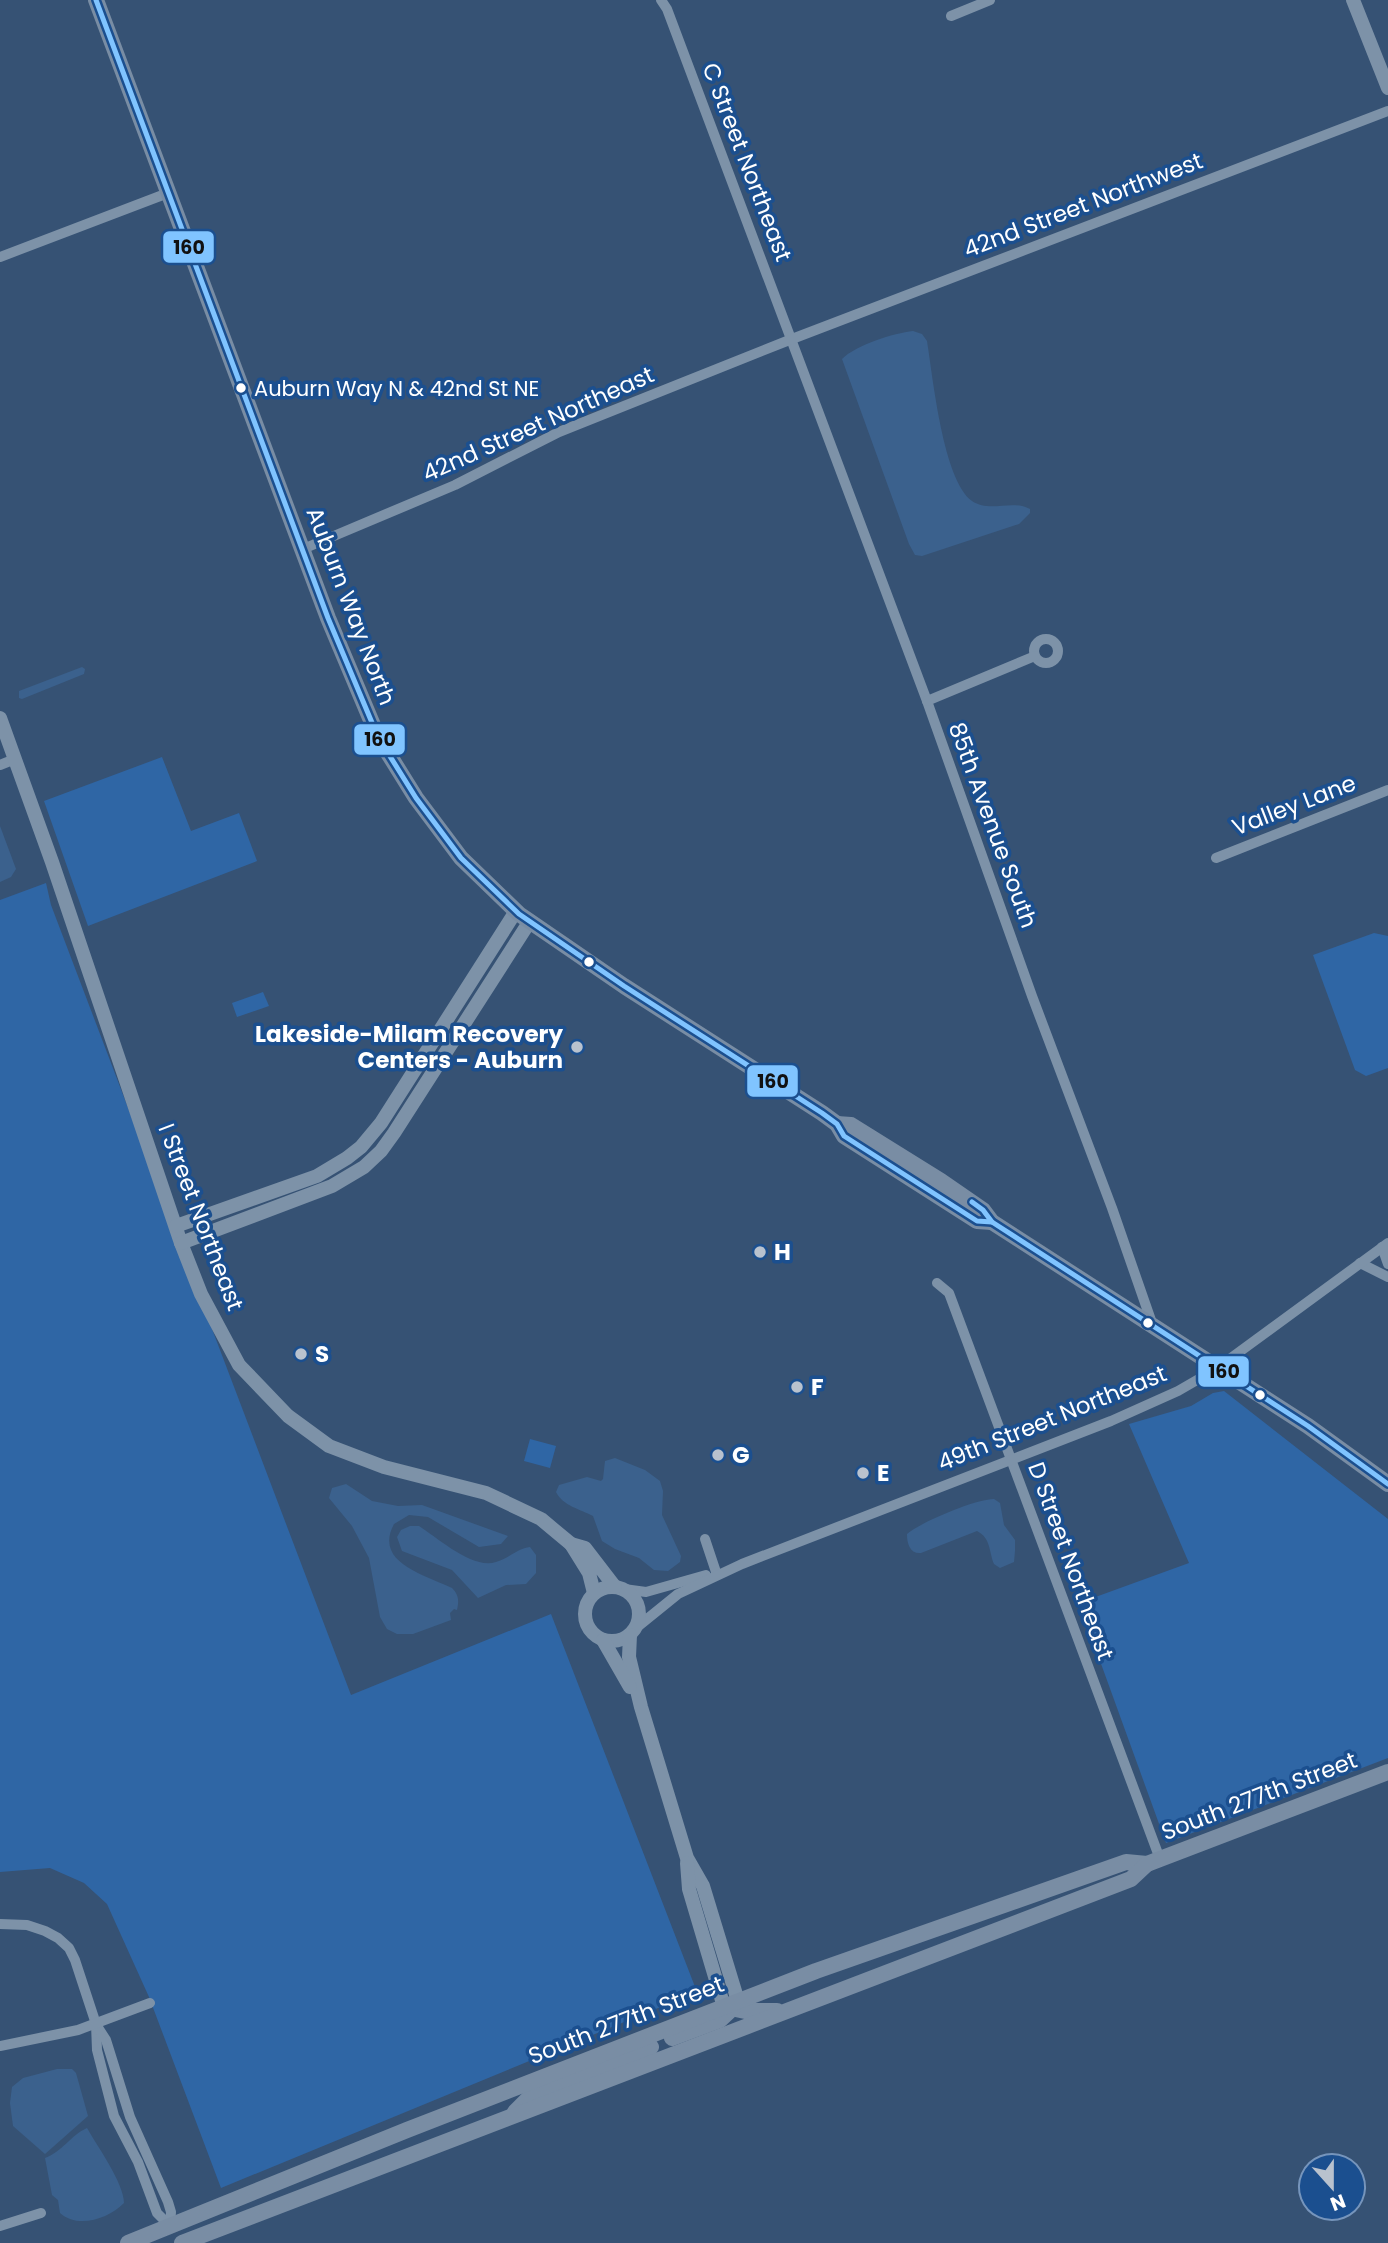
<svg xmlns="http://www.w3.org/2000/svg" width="1388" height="2243" viewBox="0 0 1388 2243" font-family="Poppins,sans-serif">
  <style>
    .green { fill: #2f66a5 }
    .water { fill: #3b618d }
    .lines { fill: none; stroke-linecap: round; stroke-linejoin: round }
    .minor { stroke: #7d92a8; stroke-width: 10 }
    .tertiary { stroke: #7d92a8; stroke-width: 14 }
    .secondary { stroke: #798da4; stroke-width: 16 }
    .bus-1-casing { stroke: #1b4f8f; stroke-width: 10 }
    .bus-1 { stroke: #80c4ff; stroke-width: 5 }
    .bus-dot { fill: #fff; stroke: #1b4f8f; stroke-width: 2.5 }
    .poi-dot { fill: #b9c2ce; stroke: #1b4f8f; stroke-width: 2.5 }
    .labels { text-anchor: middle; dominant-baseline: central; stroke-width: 7; stroke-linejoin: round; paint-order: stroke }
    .bus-label { font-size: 21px; fill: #fff; stroke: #1b4f8f; text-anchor: start }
    .street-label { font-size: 23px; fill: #fff; stroke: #1b4f8f }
    .poi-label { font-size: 23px; font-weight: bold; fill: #fff; stroke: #1b4f8f; text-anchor: start }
    .line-badge { stroke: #1b4f8f; stroke-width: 2.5 }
    .pale-badge-label { font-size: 19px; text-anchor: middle; font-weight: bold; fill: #111 }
  </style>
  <rect width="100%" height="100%" fill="#365274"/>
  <g class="green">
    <path d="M162,757L191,831L239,813L257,861L88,926L44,801Z"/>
    <path d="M46,883L51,905L351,1695L551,1614L697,1992L221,2188L149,1997L107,1904L84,1883L50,1868L0,1872V900Z"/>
    <path d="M1374,933L1388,936V1068L1366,1076L1355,1070L1313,955Z"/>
    <path d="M263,992L269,1006L237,1017L232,1003Z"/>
    <path d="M1224,1391L1388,1519V1758L1166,1843L1079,1603L1189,1563L1129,1424L1191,1406L1213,1393Z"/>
    <path d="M530,1439L556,1446L550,1468L524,1461Z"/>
  </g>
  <g class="water">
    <path d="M913,331L922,334L927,341C933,378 943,480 972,501C990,513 1012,499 1030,509V513L1019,524L922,556L915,555L909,544L842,359C856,345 894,333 913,331Z"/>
    <path d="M82,667L85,669L84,674L22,699L19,698V691Z"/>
    <path d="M0,826L16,869L11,877L0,882Z"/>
    <path d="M615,1458L645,1470L660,1481L663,1491L662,1515L681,1556L680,1562L668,1571L654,1570L639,1558L615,1549L602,1541L593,1516C580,1509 563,1506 556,1492L559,1485L587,1477L601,1481L603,1479L605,1461Z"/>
    <path d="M346,1484L372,1501L398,1506L422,1505L508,1536L501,1544L479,1547L428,1517L409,1515L394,1524C373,1563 426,1575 452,1588C459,1595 459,1601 457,1610L454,1609L450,1613L451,1620L413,1634H397L387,1629L380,1617L369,1558L352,1526L329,1498L332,1488Z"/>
    <path d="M994,1499L1000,1503L1004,1525L1015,1540V1551L1014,1562L1000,1568L994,1564C989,1552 991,1538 977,1531L921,1553C910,1554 907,1544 907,1534C921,1522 976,1499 994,1499Z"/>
    <path d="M410,1526H419C438,1538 473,1570 496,1562C508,1559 518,1548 530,1547L536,1555V1573L526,1584L506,1585L478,1598L452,1570L402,1551L397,1537L401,1530Z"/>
    <path d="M57,2069H72L76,2073L88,2116L45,2154L13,2126L10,2103L12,2087L23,2078Z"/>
    <path d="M87,2128C97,2146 124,2183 124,2203C108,2219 78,2229 60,2213L58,2200L52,2195L45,2158C62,2152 71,2135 87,2128Z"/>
  </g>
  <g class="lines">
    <g class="minor">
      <path d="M661,0L667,9L927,701L1032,996L1112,1208L1153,1326"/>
      <path d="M951,16L990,0"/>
      <path d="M0,257L168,193"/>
      <path d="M303,549L455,485L559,432L792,339L1388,111"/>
      <circle cx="1046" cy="651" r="12"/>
      <path d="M927,701L1035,656"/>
      <path d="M0,765L15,759"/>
      <path d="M1216,858L1388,790"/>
      <path d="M1382,1247L1388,1264"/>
      <path d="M1360,1263L1388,1277"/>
      <path d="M937,1283L949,1293L1160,1859"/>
      <path d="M705,1539L716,1572"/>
      <path d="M624,1589L646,1592L706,1575"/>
      <path d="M636,1628L678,1594L742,1564L1111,1421L1178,1391L1216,1369L1388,1243"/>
      <path d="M0,1924L27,1925L45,1931L58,1938L69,1948L75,1960L96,2024L97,2050L114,2116L138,2162L157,2213L170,2226"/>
      <path d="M97,2026L106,2040L130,2117L168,2202L171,2212L170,2226"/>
      <path d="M0,2046L78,2030L150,2003"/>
      <path d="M0,2226L41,2213"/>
    </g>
    <g class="tertiary">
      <path d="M1353,0L1388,88"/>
      <path d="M0,718L52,862L181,1243L201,1294L239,1365L288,1416L329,1446L384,1467L486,1493L541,1519L571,1544"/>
      <path d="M176,1226L317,1176L347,1158L361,1147L381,1123L516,911"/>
      <path d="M181,1243L332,1186L364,1167L381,1151L394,1133L530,921"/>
      <circle cx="612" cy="1614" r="27"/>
      <path d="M594,1593L589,1573L571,1544L585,1548L615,1587"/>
      <path d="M630,1635L629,1657L641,1707L687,1858L703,1886L738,2001"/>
      <path d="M603,1640L630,1687"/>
      <path d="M687,1863L689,1889L724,2007"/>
    </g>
    <g class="secondary">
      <path d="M96,0L328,618L378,737L416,798L461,858L519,914L624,986L822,1113L837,1124L844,1136L977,1221L992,1222"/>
      <path d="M837,1124L851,1125L941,1181L983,1210L992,1222L1308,1426L1388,1484"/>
      <path d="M726,2007L745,2011H777"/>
      <path d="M672,2038L720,2020L735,2006"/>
      <path d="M515,2112L531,2096L651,2047"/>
      <path d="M128,2243L407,2130L816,1971L1126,1862L1147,1864"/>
      <path d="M182,2243L1131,1879L1147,1864L1160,1859L1388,1772"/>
    </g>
    <g class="bus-1-casing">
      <g id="bus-1">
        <path d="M96,0L328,618L378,737L416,798L461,858L519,914L624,986L822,1113L837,1124L844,1136L977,1221L992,1222"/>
        <path d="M972,1202L983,1210L992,1222L1308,1426L1388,1484"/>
      </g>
    </g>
    <use href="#bus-1" class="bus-1"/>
  </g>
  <g class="bus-dot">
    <circle cx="241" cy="388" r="6"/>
    <circle cx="589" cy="962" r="6"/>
    <circle cx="1148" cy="1323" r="6"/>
    <circle cx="1260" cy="1395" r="6"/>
  </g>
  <g class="poi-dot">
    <circle cx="577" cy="1047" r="7"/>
    <circle cx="760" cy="1252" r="7"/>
    <circle cx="301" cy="1354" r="7"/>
    <circle cx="797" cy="1387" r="7"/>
    <circle cx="718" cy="1455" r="7"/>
    <circle cx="863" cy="1473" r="7"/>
  </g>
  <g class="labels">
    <g class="bus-label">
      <text x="254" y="388">Auburn Way N &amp; 42nd St NE</text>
    </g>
    <g class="street-label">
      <text transform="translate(747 162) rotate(69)">C Street Northeast</text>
      <text transform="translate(1083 205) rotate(-21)">42nd Street Northwest</text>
      <text transform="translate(538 424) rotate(-24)">42nd Street Northeast</text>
      <text transform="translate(351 606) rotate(69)">Auburn Way North</text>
      <text transform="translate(1294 805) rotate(-21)">Valley Lane</text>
      <text transform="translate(993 825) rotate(70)">85th Avenue South</text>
      <text transform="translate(201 1217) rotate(69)">I Street Northeast</text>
      <text transform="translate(1052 1418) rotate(-22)">49th Street Northeast</text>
      <text transform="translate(1071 1561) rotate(70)">D Street Northeast</text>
      <text transform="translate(1259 1796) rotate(-21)">South 277th Street</text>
      <text transform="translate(626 2020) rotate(-21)">South 277th Street</text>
    </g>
    <g class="poi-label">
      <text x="563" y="1034" text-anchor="end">Lakeside-Milam Recovery<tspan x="563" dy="26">Centers - Auburn</tspan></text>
      <text x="774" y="1252">H</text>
      <text x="315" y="1354">S</text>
      <text x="811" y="1387">F</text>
      <text x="732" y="1455">G</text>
      <text x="877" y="1473">E</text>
    </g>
  </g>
  <g class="line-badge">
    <rect x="162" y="230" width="53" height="34" rx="7" fill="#80c4ff"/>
    <rect x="353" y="723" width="53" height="33" rx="7" fill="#80c4ff"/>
    <rect x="746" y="1064" width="53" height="34" rx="7" fill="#80c4ff"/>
    <rect x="1197" y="1355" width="53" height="33" rx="7" fill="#80c4ff"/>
  </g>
  <g class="pale-badge-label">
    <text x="189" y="254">160</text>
    <text x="380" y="746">160</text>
    <text x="773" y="1088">160</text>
    <text x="1224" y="1378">160</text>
  </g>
  <g transform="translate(1332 2187) rotate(159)"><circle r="33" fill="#1b4f8f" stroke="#7695bc" stroke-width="2"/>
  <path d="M0-5L12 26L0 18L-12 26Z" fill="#b9c2ce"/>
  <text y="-10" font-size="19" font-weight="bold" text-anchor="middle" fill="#ffffff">N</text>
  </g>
</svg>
